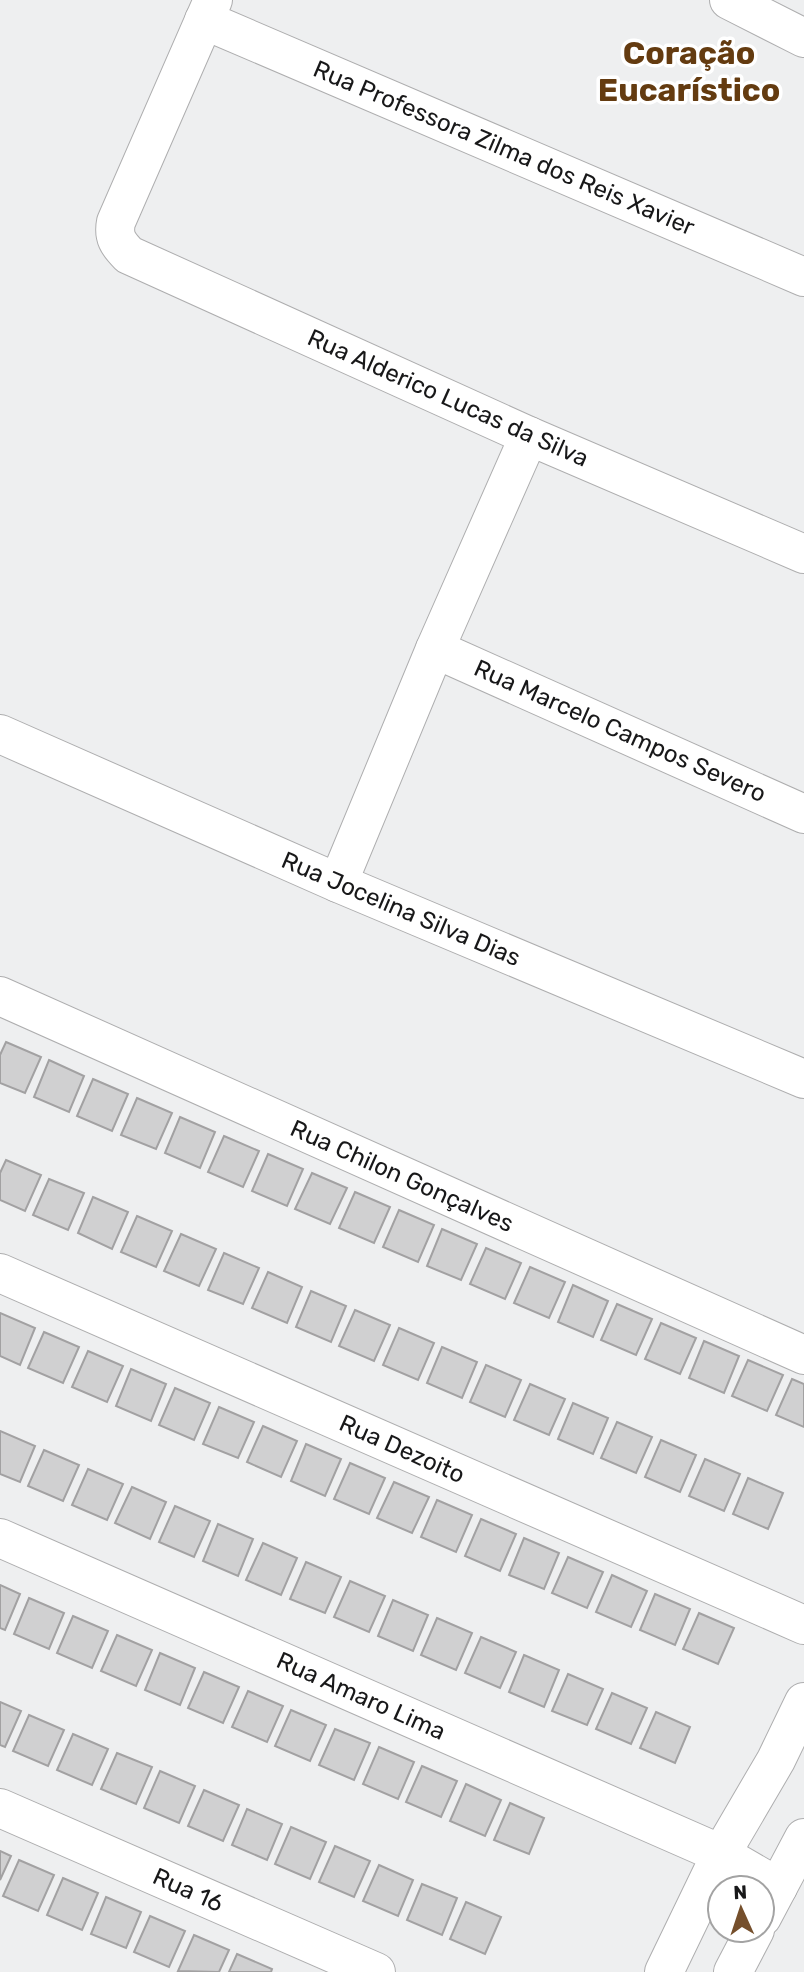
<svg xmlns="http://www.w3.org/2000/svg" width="804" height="1972" viewBox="0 0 804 1972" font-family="Rubik,sans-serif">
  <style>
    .building { fill: #d0d0d1; stroke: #a2a1a2; stroke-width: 2 }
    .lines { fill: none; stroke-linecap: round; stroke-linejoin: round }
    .minor-casing { stroke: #aeaeaf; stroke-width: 40 }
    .minor { stroke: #fff; stroke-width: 38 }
    .labels { text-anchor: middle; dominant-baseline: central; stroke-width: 7; stroke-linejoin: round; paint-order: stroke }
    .street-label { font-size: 24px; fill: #181819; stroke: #fff }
    .district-label { font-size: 32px; font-weight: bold; fill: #643b10; stroke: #fff }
  </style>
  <rect width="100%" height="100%" fill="#eeeff0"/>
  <g class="building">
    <path d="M6,1042L41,1057L25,1093L0,1083V1055Z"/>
    <path d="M49,1060L84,1076L69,1112L34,1097Z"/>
    <path d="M93,1079L128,1094L112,1131L77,1116Z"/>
    <path d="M137,1098L172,1113L156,1149L121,1135Z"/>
    <path d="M180,1117L215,1132L200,1168L165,1153Z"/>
    <path d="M224,1136L259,1151L243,1187L208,1172Z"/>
    <path d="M268,1154L303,1169L287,1206L252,1191Z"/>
    <path d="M6,1160L41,1175L25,1211L0,1200V1173Z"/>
    <path d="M312,1173L347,1188L330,1224L295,1209Z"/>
    <path d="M49,1179L84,1193L68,1230L33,1215Z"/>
    <path d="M355,1192L390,1207L374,1243L339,1228Z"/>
    <path d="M93,1197L128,1212L112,1249L78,1233Z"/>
    <path d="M399,1210L434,1225L418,1262L383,1247Z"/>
    <path d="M137,1216L172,1231L156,1267L121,1252Z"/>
    <path d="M442,1229L477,1244L461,1280L427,1266Z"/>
    <path d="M181,1234L216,1249L199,1286L164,1271Z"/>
    <path d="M486,1248L521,1263L505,1299L470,1284Z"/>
    <path d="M224,1253L259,1268L243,1304L208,1290Z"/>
    <path d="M530,1267L565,1282L549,1318L514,1303Z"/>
    <path d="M268,1272L302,1287L287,1323L252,1308Z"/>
    <path d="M573,1285L608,1301L593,1337L558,1322Z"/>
    <path d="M311,1291L346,1306L331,1342L296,1327Z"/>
    <path d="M617,1304L652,1319L636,1355L601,1340Z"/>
    <path d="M355,1310L390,1325L374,1361L339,1346Z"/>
    <path d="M0,1313L35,1328L20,1365L0,1356Z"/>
    <path d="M661,1323L696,1338L680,1374L645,1359Z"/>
    <path d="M399,1328L434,1343L418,1380L383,1365Z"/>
    <path d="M44,1332L79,1347L63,1383L28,1368Z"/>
    <path d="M704,1341L739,1356L724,1393L689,1378Z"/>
    <path d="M442,1347L477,1362L462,1398L427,1383Z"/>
    <path d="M88,1351L123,1366L107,1402L72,1387Z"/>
    <path d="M748,1360L783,1375L767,1411L732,1396Z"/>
    <path d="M486,1365L521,1380L505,1417L470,1402Z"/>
    <path d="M131,1369L166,1384L151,1421L116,1406Z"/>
    <path d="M792,1379L804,1384V1427L776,1415Z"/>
    <path d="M530,1384L565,1399L549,1435L514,1420Z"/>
    <path d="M175,1388L210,1403L194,1440L159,1425Z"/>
    <path d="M573,1403L608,1418L593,1454L558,1439Z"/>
    <path d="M219,1407L254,1422L238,1458L203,1444Z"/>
    <path d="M617,1422L652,1437L636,1473L601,1458Z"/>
    <path d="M263,1426L297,1441L281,1477L247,1462Z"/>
    <path d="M0,1431L35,1446L20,1482L0,1474Z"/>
    <path d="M661,1440L696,1455L680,1492L645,1477Z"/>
    <path d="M306,1444L341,1459L325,1496L291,1481Z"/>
    <path d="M44,1450L79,1465L63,1501L28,1486Z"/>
    <path d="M705,1459L740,1474L724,1511L689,1496Z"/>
    <path d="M350,1463L385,1478L369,1514L334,1499Z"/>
    <path d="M88,1469L123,1484L107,1520L72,1505Z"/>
    <path d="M748,1478L783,1493L768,1529L733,1514Z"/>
    <path d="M394,1482L429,1497L412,1533L377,1518Z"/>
    <path d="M132,1487L166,1502L150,1539L115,1523Z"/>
    <path d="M437,1500L472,1515L456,1552L421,1537Z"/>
    <path d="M175,1506L210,1521L194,1557L159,1542Z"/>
    <path d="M481,1519L516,1534L500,1571L465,1556Z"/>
    <path d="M218,1524L253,1539L238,1576L203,1561Z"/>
    <path d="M524,1538L559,1553L544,1589L509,1575Z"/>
    <path d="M263,1543L297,1558L281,1595L246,1580Z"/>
    <path d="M568,1557L603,1572L587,1608L552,1593Z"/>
    <path d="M306,1562L341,1577L325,1613L290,1599Z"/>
    <path d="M612,1575L647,1591L631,1627L596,1612Z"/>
    <path d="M350,1581L385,1596L369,1632L334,1617Z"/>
    <path d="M0,1585L20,1594L5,1630L0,1628Z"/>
    <path d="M655,1594L690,1609L675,1645L640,1630Z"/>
    <path d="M29,1598L64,1613L49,1649L14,1634Z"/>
    <path d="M393,1600L428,1615L413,1651L378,1636Z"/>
    <path d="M699,1613L734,1628L718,1664L683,1649Z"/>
    <path d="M73,1616L108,1631L92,1668L57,1653Z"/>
    <path d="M437,1618L472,1633L456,1670L421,1655Z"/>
    <path d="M117,1635L152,1650L136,1686L101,1671Z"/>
    <path d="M481,1637L516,1652L500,1688L465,1673Z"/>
    <path d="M160,1653L195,1668L180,1705L145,1690Z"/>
    <path d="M524,1655L559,1670L544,1707L509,1692Z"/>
    <path d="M204,1672L239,1687L223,1723L188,1708Z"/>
    <path d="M568,1674L603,1689L587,1725L552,1711Z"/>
    <path d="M248,1691L283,1706L267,1742L232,1727Z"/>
    <path d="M612,1693L647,1708L631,1744L596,1729Z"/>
    <path d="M0,1702L21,1711L5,1747L0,1745Z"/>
    <path d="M291,1710L326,1725L310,1761L275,1746Z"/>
    <path d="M656,1712L690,1727L675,1763L640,1748Z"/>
    <path d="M29,1715L64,1730L48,1766L13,1751Z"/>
    <path d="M335,1729L370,1743L354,1780L319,1765Z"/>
    <path d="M73,1734L108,1749L92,1785L57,1770Z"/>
    <path d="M379,1747L414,1762L398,1799L363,1784Z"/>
    <path d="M117,1753L152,1767L136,1804L101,1789Z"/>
    <path d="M422,1766L457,1781L441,1817L406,1802Z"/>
    <path d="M160,1771L195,1786L179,1823L144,1808Z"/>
    <path d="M466,1784L501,1800L485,1836L450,1821Z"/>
    <path d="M204,1790L239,1805L223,1841L188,1826Z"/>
    <path d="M510,1803L544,1818L529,1854L494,1840Z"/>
    <path d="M247,1809L282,1824L267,1860L232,1845Z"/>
    <path d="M291,1827L326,1842L310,1879L275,1864Z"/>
    <path d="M335,1846L370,1861L354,1897L319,1882Z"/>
    <path d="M0,1851L11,1856L0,1880Z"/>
    <path d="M19,1860L54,1875L38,1911L3,1896Z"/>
    <path d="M379,1865L413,1880L398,1916L363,1901Z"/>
    <path d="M63,1878L98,1893L82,1930L47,1915Z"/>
    <path d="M422,1884L457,1898L442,1935L407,1920Z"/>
    <path d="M106,1897L141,1912L126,1948L91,1934Z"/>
    <path d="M466,1902L501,1917L485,1954L450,1939Z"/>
    <path d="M150,1916L185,1931L169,1967L134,1952Z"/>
    <path d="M194,1935L229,1950L219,1972L178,1971Z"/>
    <path d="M237,1954L272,1969L271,1972H229Z"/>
  </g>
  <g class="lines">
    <g class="minor-casing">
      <g id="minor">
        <path d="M213,0L116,222C113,237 118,244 129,255L529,436L804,554"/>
        <path d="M729,0L804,38"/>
        <path d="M204,20L804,277"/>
        <path d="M435,649L804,814"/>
        <path d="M0,734L338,883L804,1079"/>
        <path d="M338,883L435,649L529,436"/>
        <path d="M0,996L804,1355"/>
        <path d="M0,1273L804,1625"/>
        <path d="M0,1538L721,1854L778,1887"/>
        <path d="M0,1808L376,1972"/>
        <path d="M762,1917L804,1838"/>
        <path d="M664,1972L721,1854L776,1760L804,1702"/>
        <path d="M733,1972L755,1930"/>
      </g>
    </g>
    <use href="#minor" class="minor"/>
  </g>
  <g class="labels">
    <g class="street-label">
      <text transform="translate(504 148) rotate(23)">Rua Professora Zilma dos Reis Xavier</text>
      <text transform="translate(448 398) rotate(24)">Rua Alderico Lucas da Silva</text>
      <text transform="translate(620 731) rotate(24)">Rua Marcelo Campos Severo</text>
      <text transform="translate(401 909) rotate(23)">Rua Jocelina Silva Dias</text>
      <text transform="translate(402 1176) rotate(24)">Rua Chilon Gonçalves</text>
      <text transform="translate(402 1449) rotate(24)">Rua Dezoito</text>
      <text transform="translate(361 1696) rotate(24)">Rua Amaro Lima</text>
      <text transform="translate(188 1890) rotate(24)">Rua 16</text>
    </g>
    <g class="district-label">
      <text x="689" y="53">Coração<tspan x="689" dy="37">Eucarístico</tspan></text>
    </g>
  </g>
  <g transform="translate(741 1909) rotate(357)"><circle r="33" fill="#ffffff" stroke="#a3a3a3" stroke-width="2"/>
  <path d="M0-5L12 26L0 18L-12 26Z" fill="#754f2c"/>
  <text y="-10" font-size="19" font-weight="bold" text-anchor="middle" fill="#181819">N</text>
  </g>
</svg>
